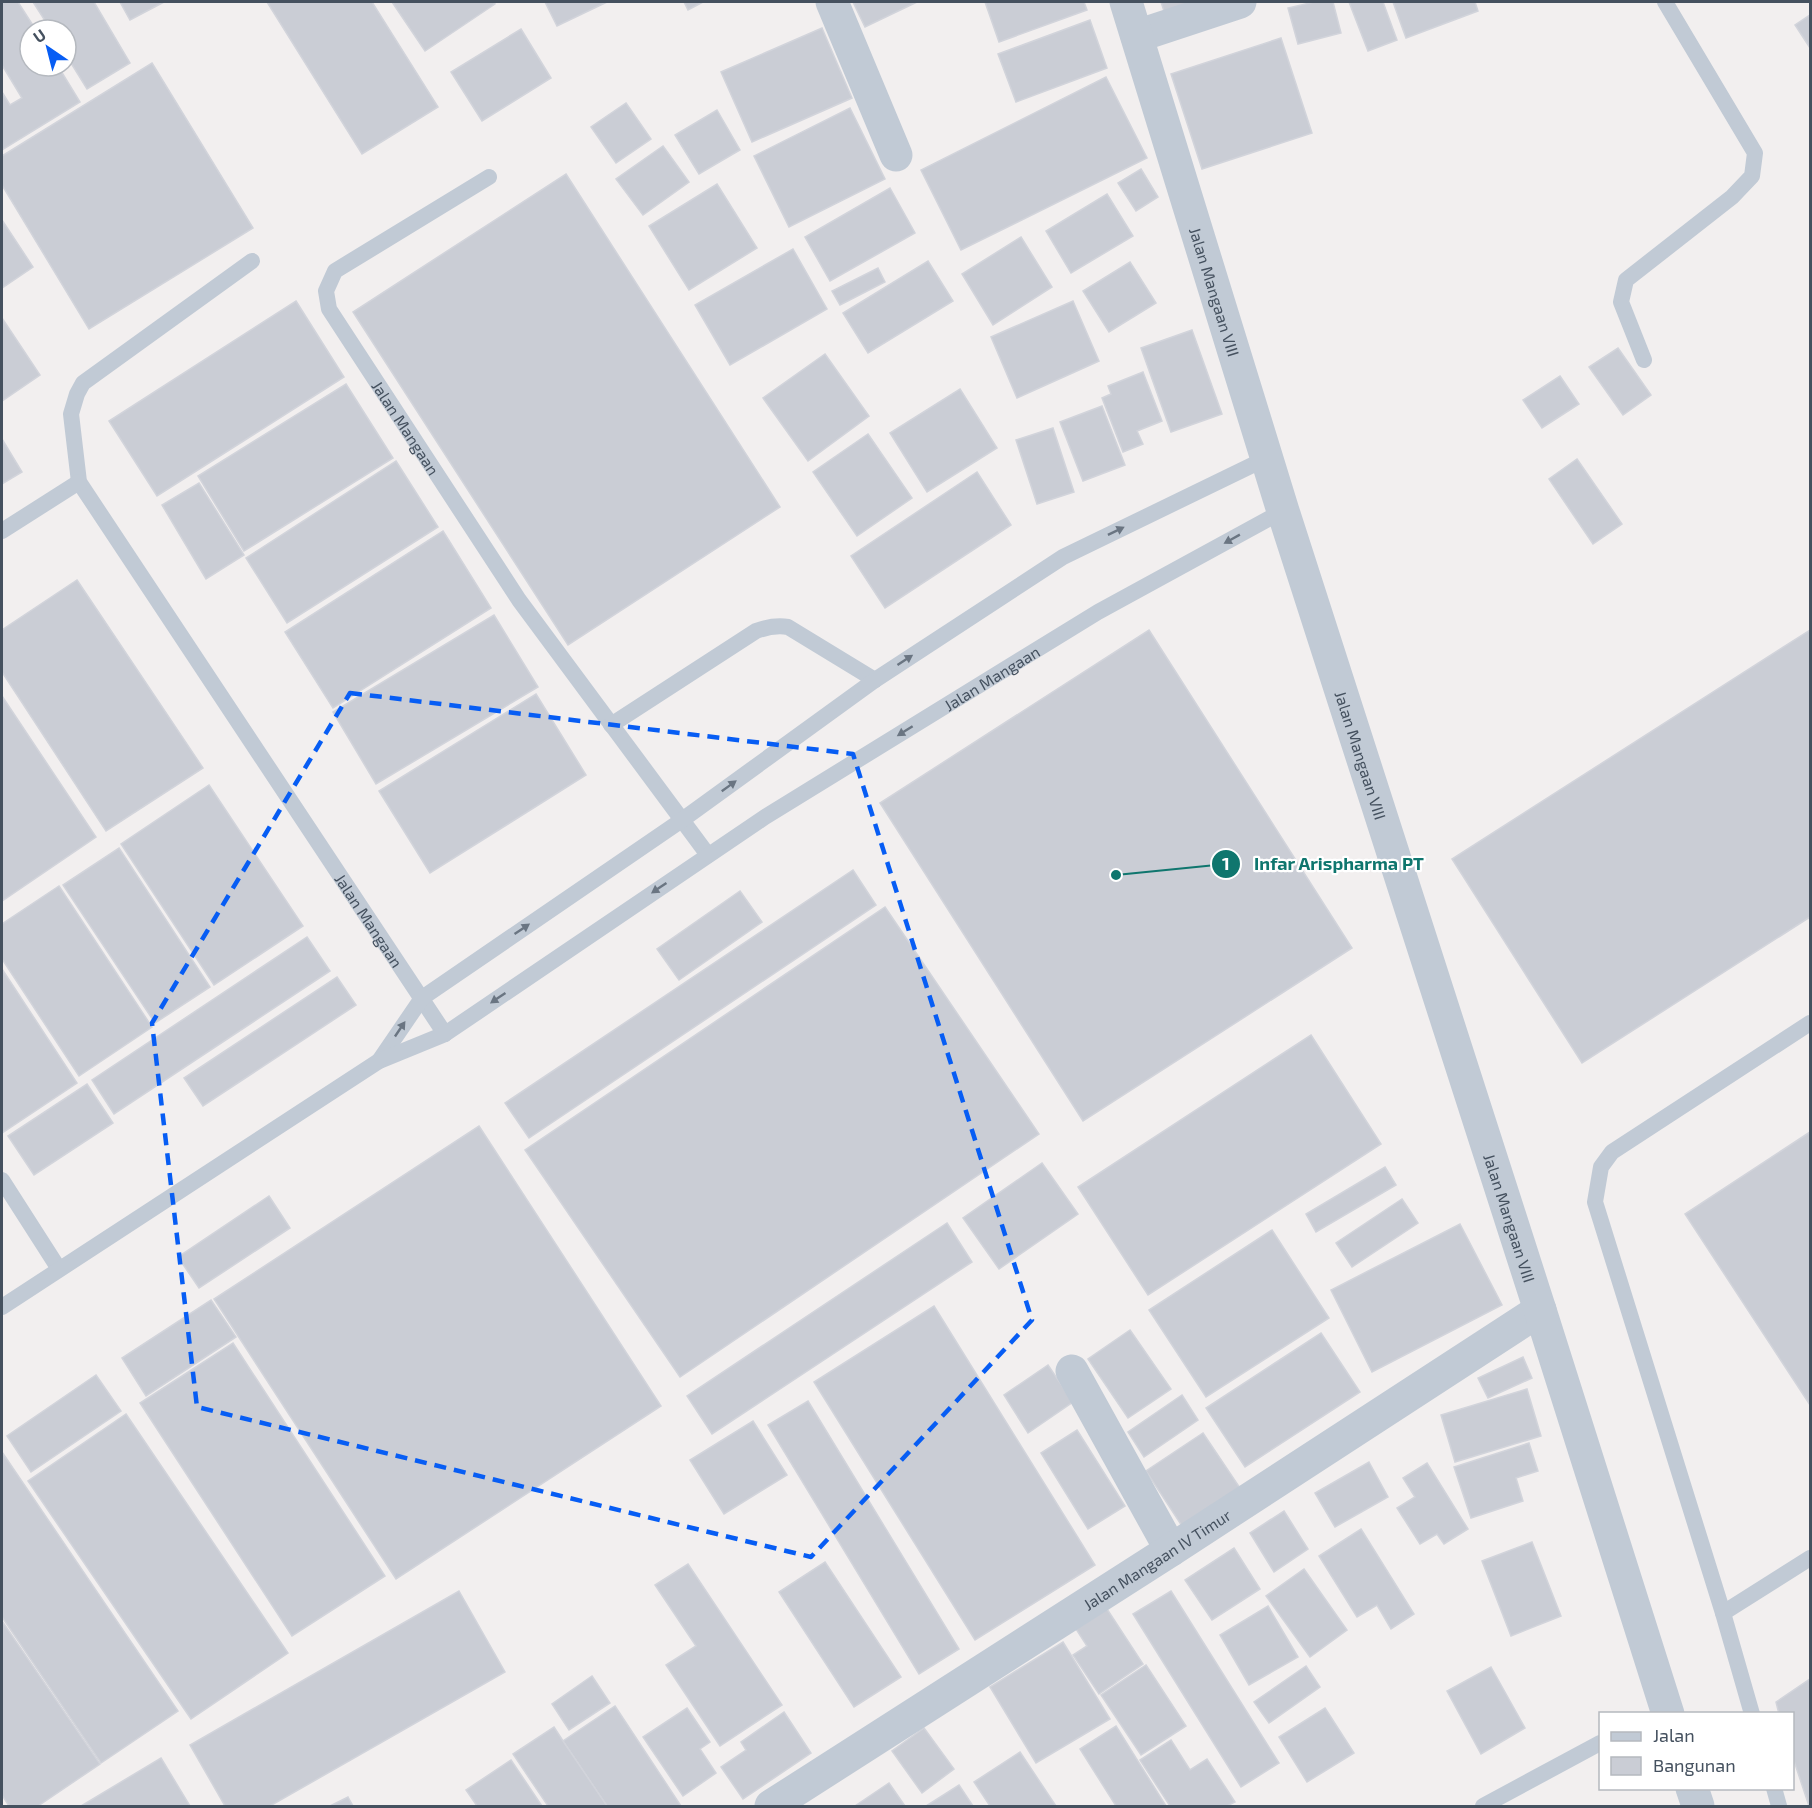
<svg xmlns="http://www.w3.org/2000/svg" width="1812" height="1808" viewBox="0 0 1812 1808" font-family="'Exo 2',sans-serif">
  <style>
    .building { fill: #cacdd5; stroke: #d2d4db; stroke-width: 1.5 }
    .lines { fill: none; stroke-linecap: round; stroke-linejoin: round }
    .service { stroke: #c1cad5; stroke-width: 16 }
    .minor { stroke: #c1cad5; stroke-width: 33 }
    .tertiary { stroke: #c1cad5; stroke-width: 33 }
    .oneway { fill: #6a7582 }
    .marked { fill: none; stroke: #075df4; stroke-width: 4.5; stroke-dasharray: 12 8; stroke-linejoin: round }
    .labels { text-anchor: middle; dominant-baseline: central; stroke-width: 4.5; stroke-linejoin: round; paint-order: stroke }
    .street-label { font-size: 16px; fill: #45515f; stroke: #fff }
    .leader { fill: none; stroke: #0f766e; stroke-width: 2 }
    .callout-dot { fill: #0f766e; stroke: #fff; stroke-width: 2 }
    .mark-label { font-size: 18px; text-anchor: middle; font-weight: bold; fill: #fff }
    .callout-label { font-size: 18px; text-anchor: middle; font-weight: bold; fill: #0f766e; stroke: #fff; stroke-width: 4.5; stroke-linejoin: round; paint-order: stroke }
  </style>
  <rect width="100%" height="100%" fill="#f2efef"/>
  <g class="building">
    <path d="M2,2H18L36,30H30V66H58L80,102L2,150V92L10,105L22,98L2,65Z"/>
    <path d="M33,2H94L130,63L87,89L66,55V30H51Z"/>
    <path d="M120,2H164L130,20Z"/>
    <path d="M267,2H372L438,107L362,154Z"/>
    <path d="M392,2H493L495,4L425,51Z"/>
    <path d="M545,2H607L557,26Z"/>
    <path d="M684,2H703L688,10Z"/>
    <path d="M853,2H917L865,27Z"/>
    <path d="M985,2H1084L1087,10L999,42Z"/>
    <path d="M1161,2H1215L1166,17Z"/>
    <path d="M1314,2H1333L1341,33L1298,44L1288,8Z"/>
    <path d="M1349,2H1383L1397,40L1368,51Z"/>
    <path d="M1393,2H1475L1478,11L1406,38Z"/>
    <path d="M1810,15V48L1795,25Z"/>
    <path d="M1090,20L1107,68L1016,102L998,54Z"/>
    <path d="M822,28L852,98L752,142L721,72Z"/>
    <path d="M521,29L551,78L482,121L451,72Z"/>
    <path d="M1281,38L1312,133L1202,169L1171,74Z"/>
    <path d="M152,63L253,228L89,329L2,185V156Z"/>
    <path d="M1106,77L1147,158L961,250L921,170Z"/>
    <path d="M626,103L651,139L616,163L591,127Z"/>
    <path d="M850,108L885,179L789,227L754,156Z"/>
    <path d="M717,110L740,150L699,174L675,135Z"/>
    <path d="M663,146L689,182L643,215L616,179Z"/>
    <path d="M1141,169L1158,197L1136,211L1118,183Z"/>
    <path d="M566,174L780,507L568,645L353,312Z"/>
    <path d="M717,184L757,248L689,290L649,226Z"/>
    <path d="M890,188L915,233L830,281L805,237Z"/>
    <path d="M1107,194L1133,236L1071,273L1046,231Z"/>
    <path d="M2,220L33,267L2,288Z"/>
    <path d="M1021,237L1052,287L993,325L962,274Z"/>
    <path d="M793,249L827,309L730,365L695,305Z"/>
    <path d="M928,261L953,301L868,353L843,313Z"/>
    <path d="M1130,262L1156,303L1109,332L1083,291Z"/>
    <path d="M878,268L885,282L840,305L832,291Z"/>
    <path d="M296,301L344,377L157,496L109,421Z"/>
    <path d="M1073,301L1099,361L1017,398L991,337Z"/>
    <path d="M2,318L40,375L2,401Z"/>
    <path d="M1192,330L1222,414L1171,432L1141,348Z"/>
    <path d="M1618,348L1651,395L1623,415L1589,367Z"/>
    <path d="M825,354L869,416L808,461L763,398Z"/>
    <path d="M1143,372L1162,421L1137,431L1143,444L1123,452L1102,398L1111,394L1108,386Z"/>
    <path d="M1560,376L1579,404L1542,428L1523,400Z"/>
    <path d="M346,384L393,458L244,551L198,476Z"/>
    <path d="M960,389L997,448L927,492L890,433Z"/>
    <path d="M1102,406L1125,465L1083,481L1060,422Z"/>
    <path d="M1053,428L1074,492L1037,504L1016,440Z"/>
    <path d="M868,434L912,498L857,536L813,472Z"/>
    <path d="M2,439L22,472L2,484Z"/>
    <path d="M1577,459L1622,524L1593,544L1549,479Z"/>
    <path d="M396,461L438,527L287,623L246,558Z"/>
    <path d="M977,472L1011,525L885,608L851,556Z"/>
    <path d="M199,483L244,555L206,579L162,505Z"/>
    <path d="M443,531L491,608L333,708L285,632Z"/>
    <path d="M77,580L203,768L106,831L2,672V630Z"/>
    <path d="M494,615L538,687L376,784L333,712Z"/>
    <path d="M1149,630L1352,948L1083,1121L880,803Z"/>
    <path d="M1810,630V917L1582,1063L1452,859Z"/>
    <path d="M536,694L586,775L430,873L379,791Z"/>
    <path d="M2,696L96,837L2,901Z"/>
    <path d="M209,785L303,926L214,985L121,844Z"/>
    <path d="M119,848L210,987L155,1023L63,885Z"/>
    <path d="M853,870L876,905L529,1138L505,1103Z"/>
    <path d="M59,886L152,1027L79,1076L2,959V924Z"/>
    <path d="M740,891L762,922L679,980L657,949Z"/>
    <path d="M885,907L1039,1134L680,1377L525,1150Z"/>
    <path d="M307,937L330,971L114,1114L92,1080Z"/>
    <path d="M2,969L77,1083L2,1133Z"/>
    <path d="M337,977L356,1005L203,1106L184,1078Z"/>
    <path d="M1311,1035L1381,1144L1148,1295L1078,1187Z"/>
    <path d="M87,1084L113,1123L34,1175L8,1136Z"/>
    <path d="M479,1126L661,1406L396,1579L214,1299Z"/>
    <path d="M1810,1132V1405L1685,1214Z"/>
    <path d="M1042,1163L1078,1214L999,1269L963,1218Z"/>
    <path d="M1385,1167L1396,1185L1316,1232L1306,1214Z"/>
    <path d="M269,1196L290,1228L199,1288L178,1257Z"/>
    <path d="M1402,1199L1418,1223L1352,1267L1336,1243Z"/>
    <path d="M947,1223L972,1262L712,1434L687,1396Z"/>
    <path d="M1460,1224L1502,1305L1372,1372L1331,1290Z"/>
    <path d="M1272,1230L1329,1318L1206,1397L1149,1310Z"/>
    <path d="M211,1300L236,1337L146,1396L122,1358Z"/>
    <path d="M934,1306L1095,1565L975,1640L814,1382Z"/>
    <path d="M1130,1330L1171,1389L1128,1418L1088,1359Z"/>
    <path d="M1321,1333L1360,1392L1245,1467L1206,1408Z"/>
    <path d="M233,1343L385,1576L292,1636L140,1403Z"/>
    <path d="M1523,1357L1532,1378L1488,1398L1478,1378Z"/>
    <path d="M1048,1365L1073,1402L1028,1433L1004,1395Z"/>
    <path d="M96,1375L121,1411L31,1472L7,1436Z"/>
    <path d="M1527,1389L1541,1436L1455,1462L1441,1415Z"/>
    <path d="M1182,1395L1198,1420L1144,1457L1128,1432Z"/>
    <path d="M808,1401L959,1649L919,1674L768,1425Z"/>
    <path d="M126,1414L288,1653L191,1719L28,1481Z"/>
    <path d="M753,1421L787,1475L724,1514L690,1460Z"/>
    <path d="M1077,1430L1125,1506L1088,1529L1041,1453Z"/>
    <path d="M1203,1433L1240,1488L1182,1526L1146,1471Z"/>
    <path d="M1529,1443L1538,1471L1516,1478L1523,1501L1471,1518L1454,1467Z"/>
    <path d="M2,1452L178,1711L101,1763L2,1617Z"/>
    <path d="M1369,1462L1388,1497L1335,1527L1315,1493Z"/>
    <path d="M1427,1463L1468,1529L1444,1544L1437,1534L1420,1544L1397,1508L1415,1497L1403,1478Z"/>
    <path d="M1284,1511L1308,1549L1274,1572L1250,1533Z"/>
    <path d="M1361,1529L1414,1614L1391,1629L1377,1605L1357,1617L1319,1556Z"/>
    <path d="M1532,1542L1561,1616L1511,1636L1482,1561Z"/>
    <path d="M1234,1548L1260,1589L1212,1620L1185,1580Z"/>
    <path d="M825,1562L901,1677L854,1707L779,1592Z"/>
    <path d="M688,1564L782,1705L720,1746L666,1665L696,1646L655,1585Z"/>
    <path d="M1304,1569L1347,1630L1310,1657L1266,1596Z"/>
    <path d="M459,1591L505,1672L270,1806H225L190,1745Z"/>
    <path d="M1171,1591L1279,1763L1241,1787L1133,1614Z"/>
    <path d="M1268,1606L1298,1657L1249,1685L1220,1635Z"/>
    <path d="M1107,1609L1143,1664L1099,1694L1073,1655L1087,1646L1076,1629Z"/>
    <path d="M2,1621L100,1764L38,1806H9L2,1795Z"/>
    <path d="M1063,1642L1110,1719L1036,1763L990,1687Z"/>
    <path d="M1146,1665L1186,1726L1141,1755L1101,1695Z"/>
    <path d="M1306,1666L1320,1687L1269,1723L1254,1702Z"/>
    <path d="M1491,1667L1525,1728L1481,1754L1447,1691Z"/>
    <path d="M592,1676L610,1703L569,1730L552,1704Z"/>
    <path d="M1810,1679V1806H1809L1792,1755V1714H1779L1776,1702Z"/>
    <path d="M615,1706L681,1806H607L563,1741Z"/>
    <path d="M687,1708L710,1742L700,1749L716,1773L683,1796L643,1737Z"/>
    <path d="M1325,1708L1354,1753L1307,1782L1279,1737Z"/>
    <path d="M784,1712L811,1753L743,1799L721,1767L746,1750L741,1742Z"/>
    <path d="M1116,1726L1166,1806H1116L1080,1749Z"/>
    <path d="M554,1727L563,1741L607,1806H548L513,1754Z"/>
    <path d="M924,1728L954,1769L922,1793L892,1751Z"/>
    <path d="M1171,1740L1190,1770L1207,1759L1235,1802L1227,1806H1170L1140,1760Z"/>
    <path d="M1020,1752L1056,1806H990L974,1782Z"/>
    <path d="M161,1758L190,1806H81Z"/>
    <path d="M511,1760L542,1806H477L466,1790Z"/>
    <path d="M889,1783L905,1806H855Z"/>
    <path d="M959,1785L973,1806H926Z"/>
    <path d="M348,1797L353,1806H330Z"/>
  </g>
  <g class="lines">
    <g class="service">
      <path id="s1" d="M489,177L335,271L326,291L329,309L519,600L708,855"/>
      <path id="s2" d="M252,261L83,383L77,394L71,414L79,482L445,1034"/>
      <path d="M1644,360L1621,302L1626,280L1732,197L1752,176L1755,153L1665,2"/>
      <path d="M2,531L79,482"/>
      <path d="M611,725L756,631C767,627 776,625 788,627L875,680"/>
      <path d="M379,1061L422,998L682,820L875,680L1063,557L1267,458"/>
      <path d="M2,1180L59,1269"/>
      <path id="s3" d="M2,1307L379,1061L445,1034L765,817L1098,612L1283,511"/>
      <path d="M1723,1613L1810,1558"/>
      <path d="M1752,1714L1723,1613L1595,1202L1601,1167L1612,1152L1810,1023"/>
      <path d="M1774,1788L1779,1806"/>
      <path d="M1483,1806L1600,1743"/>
    </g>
    <g class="minor">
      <path d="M832,2L896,155"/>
      <path d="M1137,36L1240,2"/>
      <path d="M1072,1371L1171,1550"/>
      <path id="s4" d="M771,1806L1171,1550L1540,1310"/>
    </g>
    <g class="tertiary">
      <path id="s5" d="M1126,2L1283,511L1540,1310L1668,1714"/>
      <path d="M1692,1788L1698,1806"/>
    </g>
  </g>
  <defs><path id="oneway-solid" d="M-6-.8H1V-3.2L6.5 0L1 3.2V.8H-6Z" transform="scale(1.5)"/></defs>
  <g class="oneway">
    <use href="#oneway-solid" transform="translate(1116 531) rotate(-26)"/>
    <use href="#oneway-solid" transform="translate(1232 539) rotate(151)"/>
    <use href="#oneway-solid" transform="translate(905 660) rotate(-33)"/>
    <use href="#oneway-solid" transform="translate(905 731) rotate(148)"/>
    <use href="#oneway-solid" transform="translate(729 786) rotate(-36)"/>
    <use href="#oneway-solid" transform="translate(659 888) rotate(146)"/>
    <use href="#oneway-solid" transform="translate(522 929) rotate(-34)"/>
    <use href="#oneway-solid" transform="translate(498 998) rotate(146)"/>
    <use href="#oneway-solid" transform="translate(400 1029) rotate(-56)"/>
  </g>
  <path class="marked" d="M350,693L853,754L1032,1320L811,1557L197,1407L152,1023Z"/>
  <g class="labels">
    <g class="street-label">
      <text stroke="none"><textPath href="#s5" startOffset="303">Jalan Mangaan VIII</textPath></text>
      <text stroke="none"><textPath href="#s1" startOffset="362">Jalan Mangaan</textPath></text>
      <text stroke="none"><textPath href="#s3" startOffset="1174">Jalan Mangaan</textPath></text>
      <text stroke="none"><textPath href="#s5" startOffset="789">Jalan Mangaan VIII</textPath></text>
      <text stroke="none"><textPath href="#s2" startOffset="836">Jalan Mangaan</textPath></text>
      <text stroke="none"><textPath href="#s5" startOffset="1275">Jalan Mangaan VIII</textPath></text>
      <text stroke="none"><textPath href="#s4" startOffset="458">Jalan Mangaan IV Timur</textPath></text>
    </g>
  </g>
  <path class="leader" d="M1116 875L1226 864"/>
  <g class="callout-dot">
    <circle cx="1116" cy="875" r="6"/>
    <circle cx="1226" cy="864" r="15"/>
  </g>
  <g class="mark-label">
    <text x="1226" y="870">1</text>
  </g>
  <g class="callout-label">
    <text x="1339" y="870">Infar Arispharma PT</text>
  </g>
  <rect width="1812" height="1808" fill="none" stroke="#45515f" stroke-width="6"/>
  <rect x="1599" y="1712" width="195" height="78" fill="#ffffff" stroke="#b5b9bf" stroke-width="1.5"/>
  <rect x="1611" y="1732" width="30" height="9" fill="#c1cad5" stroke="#b5b9bf" stroke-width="1.5"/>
  <text x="1653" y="1742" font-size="18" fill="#45515f">Jalan</text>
  <rect x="1611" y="1757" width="30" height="18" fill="#cacdd5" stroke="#b5b9bf" stroke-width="1.5"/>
  <text x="1653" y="1772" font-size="18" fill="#45515f">Bangunan</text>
  <g transform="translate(48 48) rotate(325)"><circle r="28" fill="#ffffff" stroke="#b5b9bf" stroke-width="1.5"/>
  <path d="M0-4.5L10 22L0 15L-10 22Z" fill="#075df4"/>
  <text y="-9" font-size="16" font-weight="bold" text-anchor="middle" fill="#45515f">U</text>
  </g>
</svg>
